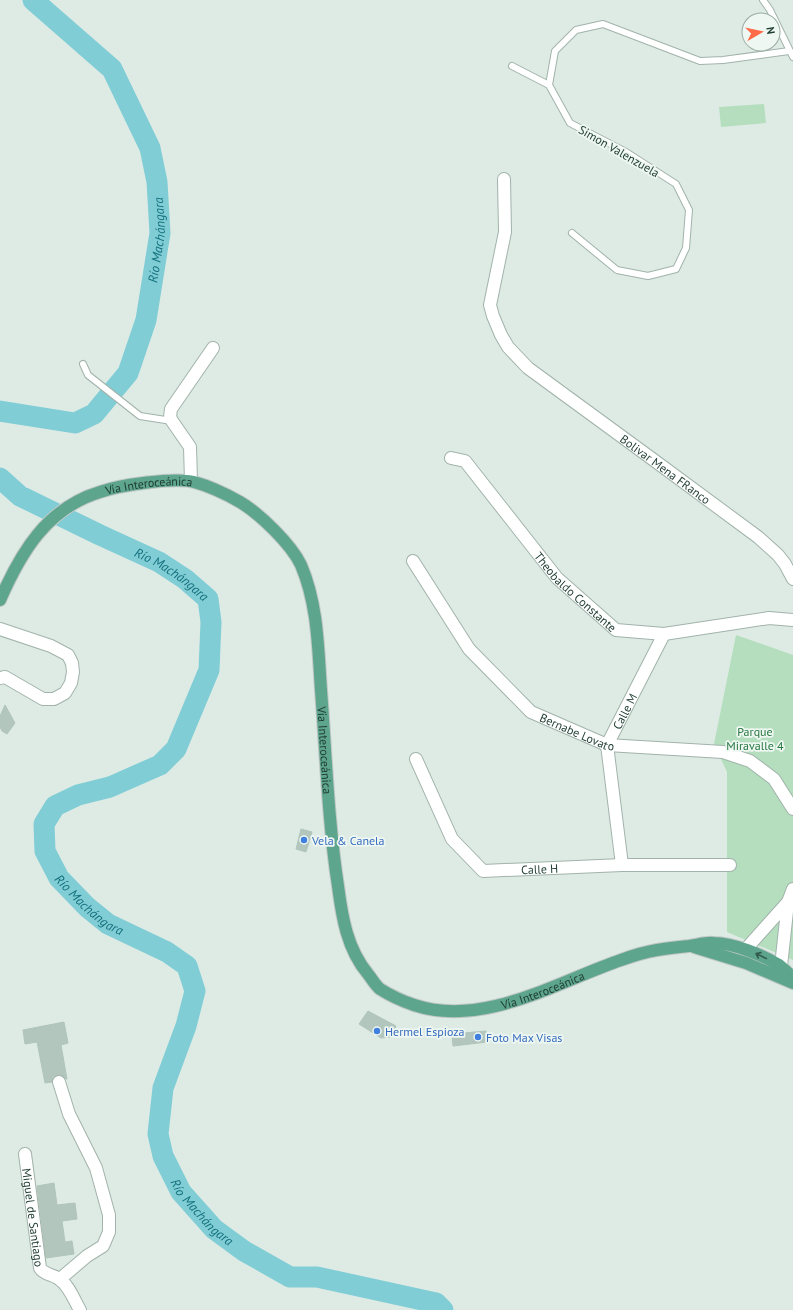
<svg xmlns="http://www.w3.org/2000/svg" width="793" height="1310" viewBox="0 0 793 1310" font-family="'PT Sans',sans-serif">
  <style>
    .green { fill: #b4debd }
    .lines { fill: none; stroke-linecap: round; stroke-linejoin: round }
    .river { stroke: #80cdd6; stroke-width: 21 }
    .building { fill: #b3c6bd; stroke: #b0c5bb }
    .lane-casing { stroke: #a1b3ab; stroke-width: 8 }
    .street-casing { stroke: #a1b3ab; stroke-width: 14 }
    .primary-casing { stroke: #c0c8c6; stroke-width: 14 }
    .lane { stroke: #fff; stroke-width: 6 }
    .street { stroke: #fff; stroke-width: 12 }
    .primary { stroke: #5ea58e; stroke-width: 12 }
    .oneway { stroke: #315c4e }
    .shop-dot { fill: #3f7fe0; stroke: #eef7f2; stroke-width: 1.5 }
    .labels { text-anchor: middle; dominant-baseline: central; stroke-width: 3.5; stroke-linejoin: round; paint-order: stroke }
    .street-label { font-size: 12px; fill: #1e3c32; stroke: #eef7f2 }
    .park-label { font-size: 12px; fill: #25763f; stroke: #eef7f2 }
    .shop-label { font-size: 12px; fill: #366cbe; stroke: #eef7f2; text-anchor: start }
    .water-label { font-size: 13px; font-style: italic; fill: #13717c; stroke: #eef7f2 }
  </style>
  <rect width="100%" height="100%" fill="#deebe4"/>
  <g class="green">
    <path d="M764,104L766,123L721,127L719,107Z"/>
    <path d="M736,635L793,655V960L727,932V772L714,744Z"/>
  </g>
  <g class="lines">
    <g class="river">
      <path id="s1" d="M0,411L75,423L94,414L128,373L146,320L160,233L157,182L150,148L112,69L33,0"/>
      <path id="s2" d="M0,478L20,496L100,535L159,562L185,579L208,599L211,622L209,670L176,749L160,765L110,787L78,795L55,806L44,824L45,851L59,878L87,907L108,924L167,952L187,966L195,991L186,1026L163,1088L158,1134L163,1156L181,1192L214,1229L244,1251L290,1277H317L436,1303L443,1310"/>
    </g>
  </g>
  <g class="building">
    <path d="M5,705L15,723L7,734L2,731L0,727V716Z"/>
    <path d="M301,829L312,832L306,852L296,849Z"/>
    <path d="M368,1011L396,1026L391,1037L381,1038L359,1024Z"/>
    <path d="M64,1022L68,1043L61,1045L67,1079H66L61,1075H57L53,1077L52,1082L45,1083L37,1042L25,1044L23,1030Z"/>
    <path d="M486,1031L487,1042L453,1046L452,1034Z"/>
    <path d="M54,1183L57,1205L75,1203L77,1219L62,1221L65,1242L72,1241L74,1254L46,1258L37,1186Z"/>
  </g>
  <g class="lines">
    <g class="lane-casing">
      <g id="lane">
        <path d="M763,0L770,10L793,57"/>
        <path d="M512,66L549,85"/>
        <path d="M572,233L617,270L648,276L676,269L686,248L689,210L676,184L626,152L570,123L549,85L555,51L576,30L603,24L700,61L723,60L789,51"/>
        <path d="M83,364L88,375L140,416L172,421"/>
      </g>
    </g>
    <g class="street-casing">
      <g id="street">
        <path id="s3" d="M504,179L505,232L490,305L493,316L501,335L508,347L528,368L651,458L758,537L778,555L785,564L793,579"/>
        <path id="s4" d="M451,458L465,461L557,578L616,630L664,634L769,618L793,620"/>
        <path d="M191,481L190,447L172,421L170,417L171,409L213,348"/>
        <path id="s5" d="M413,561L469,649L531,712L607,745L723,752L750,761L774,779L793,809"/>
        <path d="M0,629L51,646L68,655L72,663L73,672L71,683L65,693L54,699H43L5,677L0,678"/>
        <path id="s6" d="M416,759L452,839L483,871L622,865H730"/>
        <path id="s7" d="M622,865L607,745L664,634"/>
        <path d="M746,949L788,902"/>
        <path d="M781,966L788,902L793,889"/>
        <path d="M59,1082L69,1114L96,1168L109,1215V1232L103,1246L87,1256L60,1279"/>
        <path id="s8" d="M25,1154L40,1268C44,1275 53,1274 59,1279C69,1285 74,1300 80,1310"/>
      </g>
    </g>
    <g class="primary-casing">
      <g id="primary">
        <path id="s9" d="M0,600C21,552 47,508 100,492C120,485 174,477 194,482C209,486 226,494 240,502C260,514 291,544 301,565C318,605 318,648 321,690C326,755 328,821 338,886C342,917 347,949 368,974C372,979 375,985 380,989C391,996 402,1001 414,1005C483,1028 557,982 621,960C632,956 645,952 657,950C668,948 678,947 689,946C697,945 706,942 714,943C734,943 762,955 779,965C784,969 789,974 793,978"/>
        <path d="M694,947L746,963L793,983"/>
      </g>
    </g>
    <use href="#lane" class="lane"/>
    <use href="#street" class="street"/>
    <use href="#primary" class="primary"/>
  </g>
  <defs><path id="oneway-shaft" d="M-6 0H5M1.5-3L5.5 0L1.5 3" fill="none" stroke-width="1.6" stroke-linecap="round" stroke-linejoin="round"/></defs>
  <use class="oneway" href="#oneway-shaft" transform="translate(761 956) rotate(-154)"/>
  <g class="shop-dot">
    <circle cx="304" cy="840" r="4"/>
    <circle cx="377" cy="1031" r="4"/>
    <circle cx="478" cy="1037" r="4"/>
  </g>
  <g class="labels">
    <g class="street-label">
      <text transform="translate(619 151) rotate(30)">Simon Valenzuela</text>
      <text stroke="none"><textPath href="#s3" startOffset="373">Bolivar Mena FRanco</textPath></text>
      <text stroke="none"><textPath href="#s9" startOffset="202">Vía Interoceánica</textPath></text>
      <text stroke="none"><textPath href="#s4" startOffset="186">Theobaldo Constante</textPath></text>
      <text stroke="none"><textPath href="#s7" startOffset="159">Calle M</textPath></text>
      <text stroke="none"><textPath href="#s5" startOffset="243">Bernabe Lovato</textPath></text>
      <text stroke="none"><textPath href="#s9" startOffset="574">Vía Interoceánica</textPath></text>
      <text stroke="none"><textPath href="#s6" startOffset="189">Calle H</textPath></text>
      <text stroke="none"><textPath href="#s9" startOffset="994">Vía Interoceánica</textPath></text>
      <text stroke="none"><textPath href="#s8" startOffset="64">Miguel de Santiago</textPath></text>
    </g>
    <g class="park-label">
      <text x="755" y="731">Parque<tspan x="755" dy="14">Miravalle 4</tspan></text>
    </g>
    <g class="shop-label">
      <text x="312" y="840">Vela &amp; Canela</text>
      <text x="385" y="1031">Hermel Espioza</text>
      <text x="486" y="1037">Foto Max Visas</text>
    </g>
    <g class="water-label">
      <text stroke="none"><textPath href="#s1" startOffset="287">Río Machángara</textPath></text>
      <text stroke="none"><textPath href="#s2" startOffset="198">Río Machángara</textPath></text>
      <text stroke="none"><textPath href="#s2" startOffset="654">Río Machángara</textPath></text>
      <text stroke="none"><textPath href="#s2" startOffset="1037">Río Machángara</textPath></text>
    </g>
  </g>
  <g transform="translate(761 32) rotate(81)"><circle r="19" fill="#eef7f2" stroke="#9baca5"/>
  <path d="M0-3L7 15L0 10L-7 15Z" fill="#fe6b48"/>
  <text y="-6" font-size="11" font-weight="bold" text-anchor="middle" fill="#1e3c32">N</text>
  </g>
</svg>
